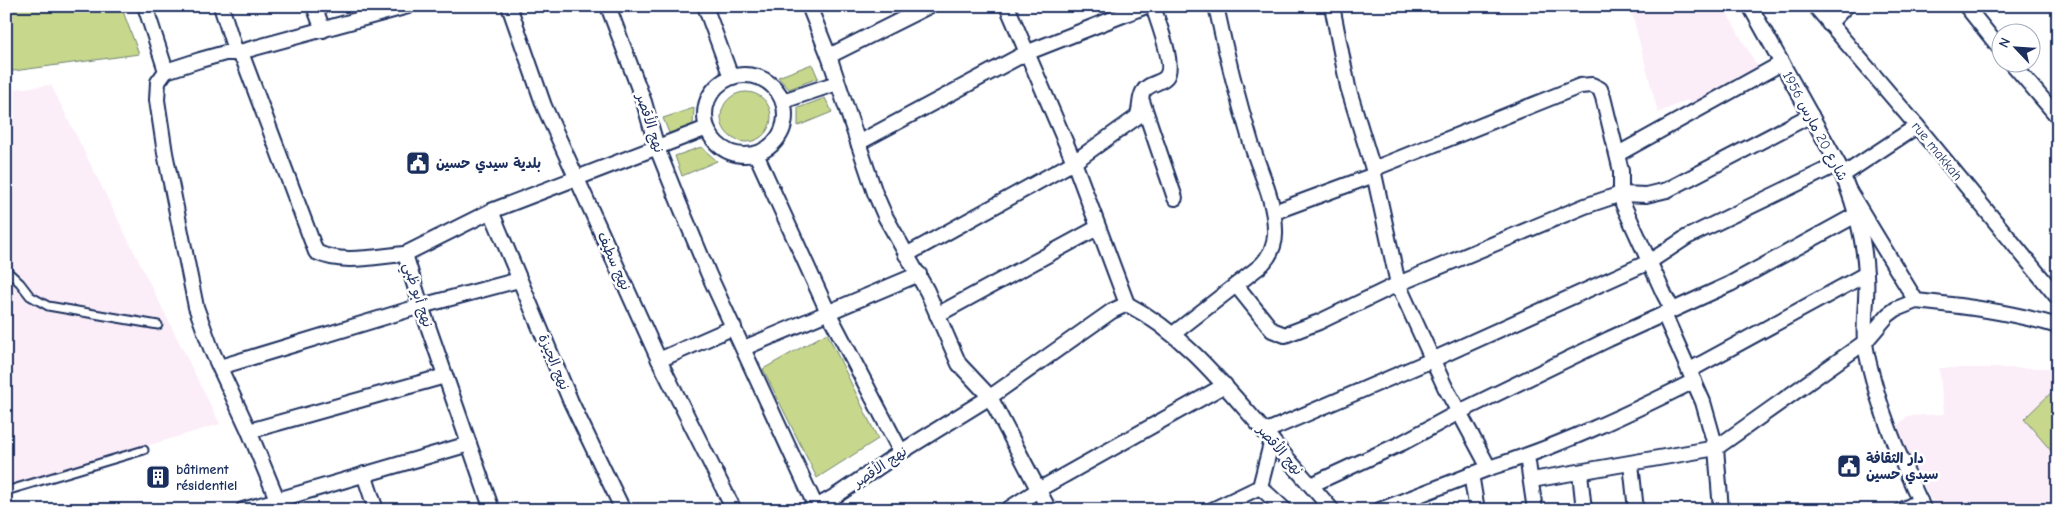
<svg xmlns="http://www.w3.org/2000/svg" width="2064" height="516" viewBox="0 0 2064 516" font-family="'Comic Neue','Playpen Sans Arabic',sans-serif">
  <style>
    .built { fill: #fceef8 }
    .green { fill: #c7d78c; stroke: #718375 }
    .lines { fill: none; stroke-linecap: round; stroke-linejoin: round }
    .service-casing { stroke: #1b2f5e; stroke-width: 11 }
    .minor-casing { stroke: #1b2f5e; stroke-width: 18 }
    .service { stroke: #fff; stroke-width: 7 }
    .minor { stroke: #fff; stroke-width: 14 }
    .labels { text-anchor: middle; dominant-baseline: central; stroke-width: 5; stroke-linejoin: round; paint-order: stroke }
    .street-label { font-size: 14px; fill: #1b2f5e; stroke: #fff }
    .poi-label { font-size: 14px; font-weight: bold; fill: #1b2f5e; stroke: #fff; text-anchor: start }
  </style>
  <rect width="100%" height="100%" fill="#fff"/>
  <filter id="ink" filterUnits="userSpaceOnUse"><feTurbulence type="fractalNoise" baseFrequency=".02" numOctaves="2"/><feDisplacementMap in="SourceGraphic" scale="10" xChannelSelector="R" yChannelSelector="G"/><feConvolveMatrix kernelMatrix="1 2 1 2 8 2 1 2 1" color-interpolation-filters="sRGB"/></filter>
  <g filter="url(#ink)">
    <g class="built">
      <path d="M1630,6H1723L1759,69L1699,106L1687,100L1658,113Z"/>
      <path d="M51,85L220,424L6,488V90Z"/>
      <path d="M1939,368H2058V510H1936L1895,428L1907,416L1944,414Z"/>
    </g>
    <g class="green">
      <path d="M6,6H121L139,54L6,72Z"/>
      <path d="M812,64L818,78L789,89L778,77Z"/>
      <circle cx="746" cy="117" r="25"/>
      <path d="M825,98L832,112L798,126V108Z"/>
      <path d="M694,108L693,125L669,133L663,118Z"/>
      <path d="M701,147L717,161L682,176L675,156Z"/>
      <path d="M827,333L878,439L817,478L763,369Z"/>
      <path d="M2057,387L2058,388V459L2024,419Z"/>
    </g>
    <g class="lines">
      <g class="service-casing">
        <g id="service">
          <path d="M6,270L20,283L30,296L48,306L158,325"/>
          <path d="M6,491L144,450"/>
        </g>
      </g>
      <g class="minor-casing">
        <g id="minor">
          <path d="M145,6L166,71"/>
          <path d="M221,6L236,53L408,6"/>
          <path d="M314,6L323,30"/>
          <path d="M509,6L544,106L659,360L734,510"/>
          <path d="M608,6L644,102L657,148L679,203L709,275L816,507L837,495L901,452L990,397L1112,311L1127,304C1181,332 1220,380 1259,425C1283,454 1308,482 1332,510"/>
          <path d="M705,6L731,77"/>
          <path d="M809,6L829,56L875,193L885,216L927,291L959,364L990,397L1049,510"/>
          <path d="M1007,6L1074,162L1127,304"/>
          <path d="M1750,6L1838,164C1853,198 1864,236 1866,274C1868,296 1863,320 1865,342C1866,354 1870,367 1873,379C1885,425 1904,467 1924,510"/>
          <path d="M1815,6L1917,126L2058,298"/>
          <path d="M1966,6L2002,51"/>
          <path d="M1829,24L1846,6"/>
          <path d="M829,56L929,6"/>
          <path d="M2011,62L2058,117"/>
          <circle cx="745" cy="115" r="40"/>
          <path d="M783,101L837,83"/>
          <path d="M1142,101L1175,198"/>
          <path d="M858,143L1026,53L1146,6"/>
          <path d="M756,154L828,312L901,452"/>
          <path d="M1618,154L1782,63"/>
          <path d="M1373,169L1580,86L1592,85L1600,89L1603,97L1621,171V194L1623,204L1664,294L1672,309"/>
          <path d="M1843,175L1917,126"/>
          <path d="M491,211L571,402L623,510"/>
          <path d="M1274,212L1374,175"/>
          <path d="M906,255L1074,162L1137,117C1141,109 1139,99 1143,92C1148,83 1160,84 1166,77C1176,66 1157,20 1153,6"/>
          <path d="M1236,285L1272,330L1285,335L1319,322L1398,284L1585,206L1621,194L1646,195L1667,190L1811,115"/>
          <path d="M1916,301C1964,306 2011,312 2058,326"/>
          <path d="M1664,314L1703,402L1716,448L1721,510"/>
          <path d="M937,315L1097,228"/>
          <path d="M1173,334L1259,267C1270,257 1276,246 1275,230C1275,202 1261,174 1252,146C1238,100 1226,54 1216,6"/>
          <path d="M744,348L919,274"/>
          <path d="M659,360L734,327"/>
          <path d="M220,367L421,306L519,280"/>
          <path d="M1690,370L1866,274"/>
          <path d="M249,431L445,376"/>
          <path d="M1264,432L1432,360L1649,262L1687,237L1838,164"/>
          <path d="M1272,440L1260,487L1285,510"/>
          <path d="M1527,456L1535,510"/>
          <path d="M1631,464L1636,510"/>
          <path d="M1489,468C1560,446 1628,414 1694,381"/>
          <path d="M1580,473L1584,510"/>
          <path d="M364,474L376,510"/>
          <path d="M1471,474L1477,510"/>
          <path d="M1532,480L1716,448L1865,342L1888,315L1896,309L1916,301L1849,191"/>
          <path d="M1311,485L1402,443L1459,412L1445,387L1398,284L1373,169L1348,87L1332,6"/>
          <path d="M277,499L249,431L212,351L196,307L165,153L157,100L158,82L166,71L200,60L225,53H236L243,58L316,252C342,265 377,256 405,254"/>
          <path d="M243,510L469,444"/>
          <path d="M492,510L421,306L405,254L491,211L707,128"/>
          <path d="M1007,510L1038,490L1225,385"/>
          <path d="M1212,510L1260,487"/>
          <path d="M1380,510L1489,468L1459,412L1609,339L1730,284L1856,215"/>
          <path d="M1902,510L1920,501"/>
        </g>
      </g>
      <use href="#service" class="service"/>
      <use href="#minor" class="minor"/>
    </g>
  </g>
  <defs>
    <g id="civic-square" transform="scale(1.25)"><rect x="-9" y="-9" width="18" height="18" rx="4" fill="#1b2f5e" stroke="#fff"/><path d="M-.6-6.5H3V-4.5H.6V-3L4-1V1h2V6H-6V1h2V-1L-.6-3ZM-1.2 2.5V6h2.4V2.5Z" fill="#fff"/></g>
    <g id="building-square" transform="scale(1.25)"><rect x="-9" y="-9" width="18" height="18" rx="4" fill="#1b2f5e" stroke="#fff"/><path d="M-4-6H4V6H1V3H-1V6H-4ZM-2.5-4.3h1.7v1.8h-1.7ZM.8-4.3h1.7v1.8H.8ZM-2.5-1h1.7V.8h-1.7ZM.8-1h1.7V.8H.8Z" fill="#fff"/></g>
  </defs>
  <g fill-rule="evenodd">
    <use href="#civic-square" x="418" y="163"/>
    <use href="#civic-square" x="1849" y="466"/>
    <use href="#building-square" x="158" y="477"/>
  </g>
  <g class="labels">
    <g class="street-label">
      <text transform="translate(650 123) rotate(72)">نهج الأقصر</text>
      <text transform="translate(1815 126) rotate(62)">شارع 20 مارس 1956</text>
      <text transform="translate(1937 151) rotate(51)">rue makkah</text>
      <text transform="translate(614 261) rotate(66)">نهج سطيف</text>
      <text transform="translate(418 295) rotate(72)">نهج أبو ظبي</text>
      <text transform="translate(554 362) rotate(67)">نهج الجيزة</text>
      <text transform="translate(1280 450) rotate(49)">نهج الأقصر</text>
      <text transform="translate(880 467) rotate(-34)">نهج الأقصر</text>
    </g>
    <g class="poi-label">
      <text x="436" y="163">بلدية سيدي حسين</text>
      <text x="1866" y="458">دار الثقافة<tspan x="1866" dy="16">سيدي حسين</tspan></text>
      <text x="176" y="469">bâtiment<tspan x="176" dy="16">résidentiel</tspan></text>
    </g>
  </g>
  <rect width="2064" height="516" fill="none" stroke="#fff" stroke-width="25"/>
  <rect x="12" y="12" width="2039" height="491" fill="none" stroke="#1b2f5e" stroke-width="2" filter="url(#ink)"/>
  <g transform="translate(2016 48) rotate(295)"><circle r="24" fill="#ffffff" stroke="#a4acbf"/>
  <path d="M0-4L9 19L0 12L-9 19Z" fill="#1b2f5e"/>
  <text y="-8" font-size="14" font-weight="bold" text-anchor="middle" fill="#1b2f5e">N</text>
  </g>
</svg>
